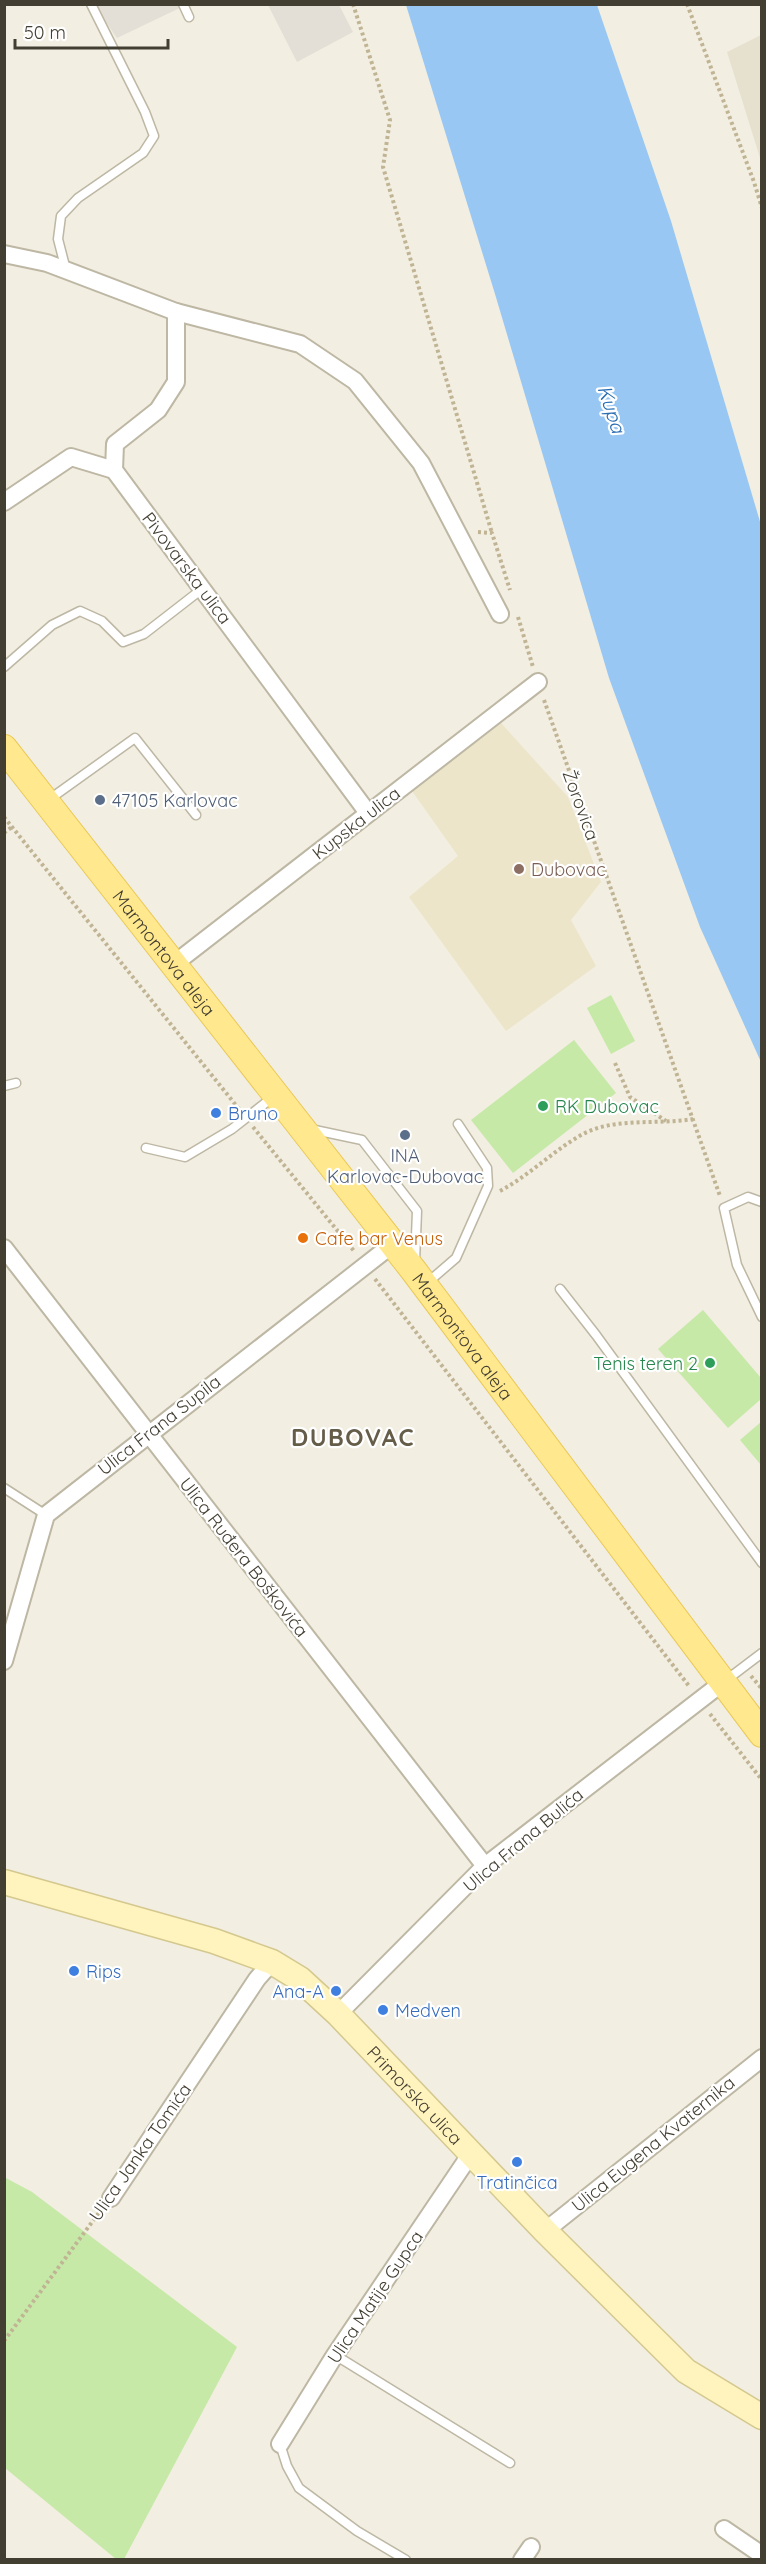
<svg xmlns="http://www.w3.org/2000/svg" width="766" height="2564" viewBox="0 0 766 2564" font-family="Quicksand,sans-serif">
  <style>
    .residential { fill: #e6e1cf }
    .industrial { fill: #e3dfd7 }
    .education { fill: #ece5ca }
    .green { fill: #c6e9a7 }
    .water { fill: #99c7f3 }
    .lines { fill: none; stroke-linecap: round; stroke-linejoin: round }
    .lane-casing { stroke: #bdb7a4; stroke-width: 11 }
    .street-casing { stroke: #bdb7a4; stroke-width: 20 }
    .secondary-casing { stroke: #d4c88e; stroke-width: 27 }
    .primary-casing { stroke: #e9c958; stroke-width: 28 }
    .path { stroke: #c0b494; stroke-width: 4; stroke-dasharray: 3 3; stroke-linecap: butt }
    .lane { stroke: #fff; stroke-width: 8 }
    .street { stroke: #fff; stroke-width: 16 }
    .secondary { stroke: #fff4be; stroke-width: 24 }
    .primary { stroke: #ffe88d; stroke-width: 26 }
    .service-dot { fill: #5c6f8a; stroke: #fff; stroke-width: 2 }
    .education-dot { fill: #8d6e63; stroke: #fff; stroke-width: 2 }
    .leisure-dot { fill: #2e9e5b; stroke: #fff; stroke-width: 2 }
    .shop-dot { fill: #3f7fe0; stroke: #fff; stroke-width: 2 }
    .food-dot { fill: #e8710a; stroke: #fff; stroke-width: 2 }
    .labels { text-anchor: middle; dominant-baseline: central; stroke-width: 4.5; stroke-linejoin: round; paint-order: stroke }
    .street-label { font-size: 18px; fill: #433e32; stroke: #fff }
    .service-label { font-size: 18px; fill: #4e5e75; stroke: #fff; text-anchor: start }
    .education-label { font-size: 18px; fill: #785e54; stroke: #fff; text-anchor: start }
    .leisure-label { font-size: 18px; fill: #27864d; stroke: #fff; text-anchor: start }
    .shop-label { font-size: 18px; fill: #366cbe; stroke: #fff; text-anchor: start }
    .food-label { font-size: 18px; fill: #c56008; stroke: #fff; text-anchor: start }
    .water-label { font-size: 20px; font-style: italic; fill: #276db3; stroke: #fff }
    .district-label { font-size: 24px; font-weight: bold; letter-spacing: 1.5px; fill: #665d49; stroke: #fff }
  </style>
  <rect width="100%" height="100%" fill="#f2eee1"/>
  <path class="residential" d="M761,35V161L727,52Z"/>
  <g class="industrial">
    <path d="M94,5H186L117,38Z"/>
    <path d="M268,5H339L353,32L297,62Z"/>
  </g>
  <path class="education" d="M501,723L568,797L601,882L571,920L596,966L506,1031L409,897L458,856L412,791Z"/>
  <g class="green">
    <path d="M611,995L635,1041L611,1054L587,1008Z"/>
    <path d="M574,1040L616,1093L513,1173L471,1120Z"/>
    <path d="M703,1310L761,1378V1399L728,1428L658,1349Z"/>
    <path d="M761,1422V1465L740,1440Z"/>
    <path d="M4,2177L32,2192L237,2347L124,2559H116L5,2468Z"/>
  </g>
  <path class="water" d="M406,5H597L671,221L761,525V1062L700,927L609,678L495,294Z"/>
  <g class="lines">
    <g class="lane-casing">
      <g id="lane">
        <path d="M183,4L189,17"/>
        <path d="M66,270L58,239L61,216L78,198L143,153L154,136L145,112L91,4"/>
        <path d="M4,667L52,625L80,611L102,621L123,642L144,634L202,589"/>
        <path d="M47,801L135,738L196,815"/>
        <path d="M4,1086L16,1083"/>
        <path d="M310,1129L362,1140L417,1211L415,1262"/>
        <path d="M146,1148L185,1157L232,1129L273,1097"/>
        <path d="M762,1202L748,1197L724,1208L737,1265L762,1317"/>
        <path d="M427,1283L456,1258L488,1186L487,1168L458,1124"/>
        <path d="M560,1289L596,1335L762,1563"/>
        <path d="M4,1488L46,1515"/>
        <path d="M725,1681L762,1653"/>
        <path d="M335,2355L510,2463"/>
        <path d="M280,2444L287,2466L299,2488L357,2531L406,2560"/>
      </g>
    </g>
    <g class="street-casing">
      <g id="street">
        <path d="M4,254L47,263L176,312L300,344L355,381L421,463L500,614"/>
        <path d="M176,312V382L158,410L115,444L114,470L368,813"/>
        <path d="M4,502L71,457L114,470"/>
        <path d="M174,964L538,682"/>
        <path d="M4,1248L485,1866"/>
        <path d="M4,1661L46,1515L393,1244"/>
        <path d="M338,2014L485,1866L722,1683"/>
        <path d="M111,2198L257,1979L272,1962"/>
        <path d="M545,2231L762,2058"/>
        <path d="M280,2444L335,2355L472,2152"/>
        <path d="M724,2529L762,2555"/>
        <path d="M522,2560L531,2547"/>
      </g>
    </g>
    <g class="secondary-casing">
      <g id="secondary">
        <path id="s1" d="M4,1882L214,1941L272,1962L300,1979L338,2014L545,2231L686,2371L762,2417"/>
      </g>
    </g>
    <g class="primary-casing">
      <g id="primary">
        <path id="s2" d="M4,748L414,1271L762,1734"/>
      </g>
    </g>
    <g class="path">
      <path d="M353,4L390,120L383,167L492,533"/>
      <path d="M687,4L754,182L762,208"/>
      <path d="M478,532L492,533L510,590"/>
      <path d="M518,617L533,667"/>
      <path d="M544,700L720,1196"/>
      <path d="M4,817L239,1109"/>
      <path d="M4,833L12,827"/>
      <path d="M615,1063L630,1097L666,1121"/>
      <path d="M253,1127L354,1251"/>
      <path d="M500,1191C530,1175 554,1150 583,1134C615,1117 658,1125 693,1119"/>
      <path d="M375,1279L689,1686"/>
      <path d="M751,1676L762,1689"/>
      <path d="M710,1714L762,1780"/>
      <path d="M4,2341L101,2210"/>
    </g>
    <use href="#lane" class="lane"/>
    <use href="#street" class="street"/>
    <use href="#secondary" class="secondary"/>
    <use href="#primary" class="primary"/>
  </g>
  <g class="service-dot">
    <circle cx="100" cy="800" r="6"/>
    <circle cx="405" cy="1135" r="6"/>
  </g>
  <circle class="education-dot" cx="519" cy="869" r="6"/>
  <g class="leisure-dot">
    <circle cx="543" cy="1106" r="6"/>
    <circle cx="710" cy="1363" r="6"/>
  </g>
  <g class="shop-dot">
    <circle cx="216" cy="1113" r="6"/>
    <circle cx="74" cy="1971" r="6"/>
    <circle cx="336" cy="1991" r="6"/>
    <circle cx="383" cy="2010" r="6"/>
    <circle cx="517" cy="2162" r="6"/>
  </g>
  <circle class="food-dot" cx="303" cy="1238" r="6"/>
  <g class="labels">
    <g class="street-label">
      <text transform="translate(187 568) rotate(53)">Pivovarska ulica</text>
      <text transform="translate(581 805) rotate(70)">Žorovica</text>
      <text transform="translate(356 823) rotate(-38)">Kupska ulica</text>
      <text stroke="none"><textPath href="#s2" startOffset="260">Marmontova aleja</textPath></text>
      <text stroke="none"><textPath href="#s2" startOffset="746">Marmontova aleja</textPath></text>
      <text transform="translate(159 1425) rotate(-38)">Ulica Frana Supila</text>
      <text transform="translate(244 1557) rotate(52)">Ulica Ruđera Boškovića</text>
      <text transform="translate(523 1840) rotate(-40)">Ulica Frana Bulića</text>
      <text stroke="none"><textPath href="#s1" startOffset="476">Primorska ulica</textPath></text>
      <text transform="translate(653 2144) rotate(-39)">Ulica Eugena Kvaternika</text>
      <text transform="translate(140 2152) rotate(-55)">Ulica Janka Tomića</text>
      <text transform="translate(375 2297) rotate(-56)">Ulica Matije Gupca</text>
    </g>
    <g class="service-label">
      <text x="112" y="800">47105 Karlovac</text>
      <text x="405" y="1155" text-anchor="middle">INA<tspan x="405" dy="21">Karlovac-Dubovac</tspan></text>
    </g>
    <g class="education-label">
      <text x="531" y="869">Dubovac</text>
    </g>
    <g class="leisure-label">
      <text x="555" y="1106">RK Dubovac</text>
      <text x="698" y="1363" text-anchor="end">Tenis teren 2</text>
    </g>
    <g class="shop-label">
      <text x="228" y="1113">Bruno</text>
      <text x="86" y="1971">Rips</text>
      <text x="324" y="1991" text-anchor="end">Ana-A</text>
      <text x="395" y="2010">Medven</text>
      <text x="517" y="2182" text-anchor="middle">Tratinčica</text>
    </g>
    <g class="food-label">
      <text x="315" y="1238">Cafe bar Venus</text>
    </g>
    <g class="water-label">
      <text transform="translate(612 409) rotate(72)">Kupa</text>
    </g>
    <g class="district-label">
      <text x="353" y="1437">DUBOVAC</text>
    </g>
  </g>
  <rect width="766" height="2564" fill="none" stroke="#433e32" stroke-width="12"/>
  <path d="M15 39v9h153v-9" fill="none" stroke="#433e32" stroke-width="3"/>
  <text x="24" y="39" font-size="18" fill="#433e32" stroke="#ffffff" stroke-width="4.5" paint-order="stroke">50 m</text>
</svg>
